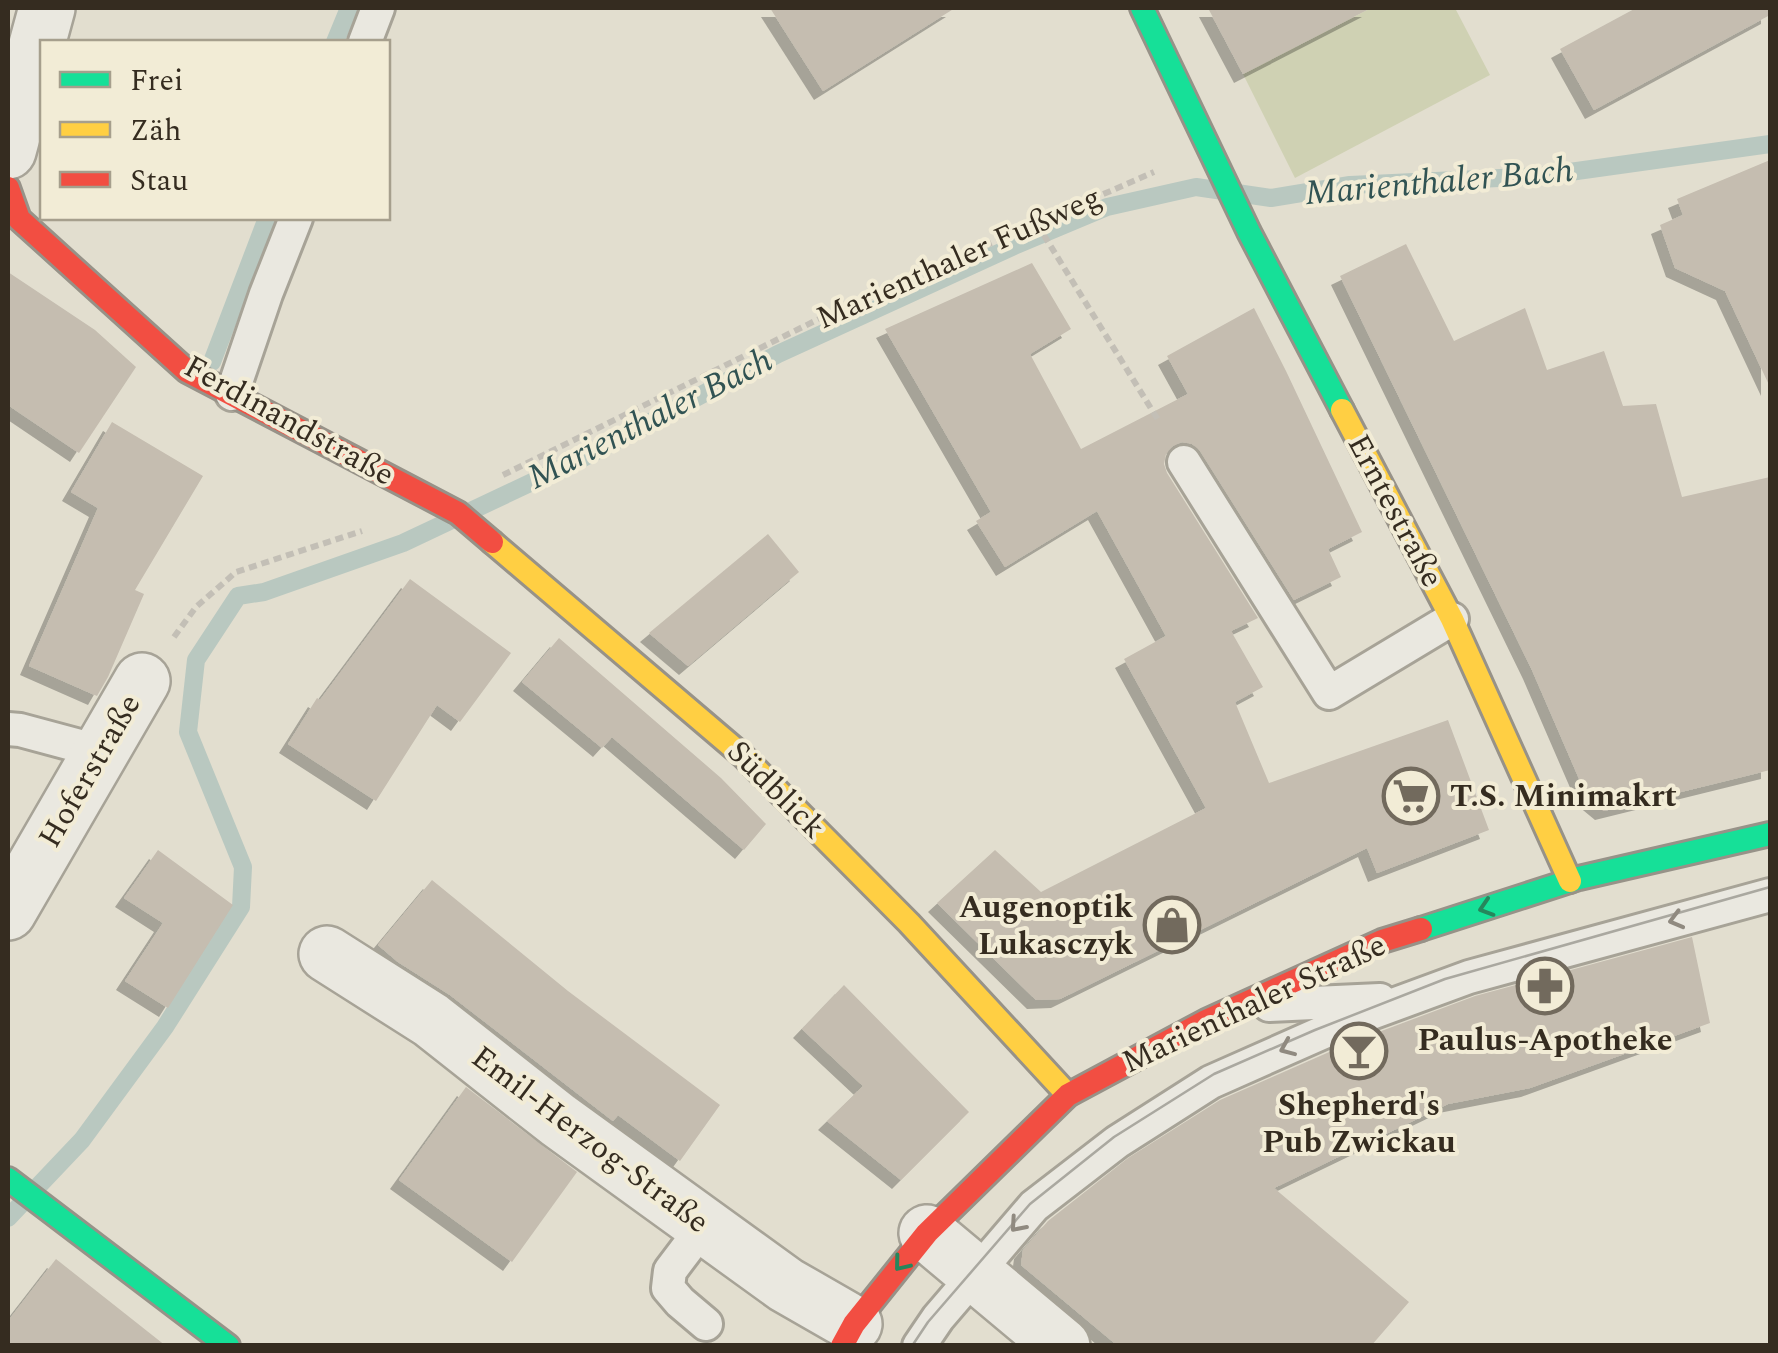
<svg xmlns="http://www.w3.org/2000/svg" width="1778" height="1353" viewBox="0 0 1778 1353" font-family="Spectral,serif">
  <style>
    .green { fill: #cfd1b3 }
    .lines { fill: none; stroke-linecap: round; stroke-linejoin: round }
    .stream { stroke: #b9c8c0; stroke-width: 18 }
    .building { fill: #c5bdb0; filter: url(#shadow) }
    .lane-casing { stroke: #a7a397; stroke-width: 38 }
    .street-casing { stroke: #a7a397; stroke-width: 60 }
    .fast-casing { stroke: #979288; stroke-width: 28 }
    .slow-casing { stroke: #979288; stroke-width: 28 }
    .jam-casing { stroke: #979288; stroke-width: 28 }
    .path { stroke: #c3bfb6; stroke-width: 6; stroke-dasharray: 8 5; stroke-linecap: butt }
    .lane { stroke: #eae8e0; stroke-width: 32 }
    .street { stroke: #eae8e0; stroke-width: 55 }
    .fast { stroke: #16e098; stroke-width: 22 }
    .slow { stroke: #ffcf43; stroke-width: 22 }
    .jam { stroke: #f24e42; stroke-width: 22 }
    .tram { stroke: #aaa8a0; stroke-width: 2.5 }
    .oneway { stroke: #26865c }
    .oneway2 { stroke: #908a80 }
    .labels { text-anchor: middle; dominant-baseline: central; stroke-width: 8; stroke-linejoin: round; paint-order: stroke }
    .street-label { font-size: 32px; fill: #352c20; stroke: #f2ecd6 }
    .poi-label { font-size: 32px; font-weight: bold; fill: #352c20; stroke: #f2ecd6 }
    .water-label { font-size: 35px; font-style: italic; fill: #315353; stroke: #f2ecd6 }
  </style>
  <defs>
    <filter id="shadow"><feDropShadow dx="-9" dy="9" stdDeviation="0" flood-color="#0004"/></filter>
  </defs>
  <rect width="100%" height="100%" fill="#e2decf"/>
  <path class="green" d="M1371,8H1455L1490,75L1295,178L1243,74Z"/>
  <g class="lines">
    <g class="stream">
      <path d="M335,42L349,8"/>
      <path d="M212,362L267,218"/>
      <path d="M8,1218L82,1140L165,1027L241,907L243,867L188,732L196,660L238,596L264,592L403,543L583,458L778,354L1014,246L1107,207L1196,187L1271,198L1350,185L1541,176L1770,144"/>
    </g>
  </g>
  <g class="building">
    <path d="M770,8H955L823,91Z"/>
    <path d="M1208,8H1371L1243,74Z"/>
    <path d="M1636,8H1770V15L1594,110L1560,49Z"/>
    <path d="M1770,160V387L1725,291L1675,268L1660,225L1683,215L1677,199Z"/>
    <path d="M1406,244L1454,341L1525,308L1547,370L1604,351L1623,406L1656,404L1682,497L1770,477V770L1604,811L1587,797L1532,670L1340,276Z"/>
    <path d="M1032,263L1071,329L1030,354L1081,449L1188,394L1167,356L1254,308L1286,371L1362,532L1328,549L1341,577L1294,600L1200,451L1192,444L1182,442L1173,446L1166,454L1164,464L1167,473L1258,618L1231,631L1263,687L1235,702L1269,783L1448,720L1489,830L1377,873L1367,848L1060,999L1036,1000L937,903L995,850L1041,892L1206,808L1124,659L1166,636L1097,511L1005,567L976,521L991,512L885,329Z"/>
    <path d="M8,272L95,330L136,367L79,453L8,405Z"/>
    <path d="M112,422L203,476L135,590L144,594L108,677L97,696L29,666L98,508L71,492Z"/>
    <path d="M768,534L799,572L688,666L649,633Z"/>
    <path d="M410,579L511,653L460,722L437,705L376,801L288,744L317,698L320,700Z"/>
    <path d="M559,638L721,778L766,824L744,850L612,737L602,748L522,682Z"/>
    <path d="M158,850L233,905L168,1008L125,981L163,923L124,898Z"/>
    <path d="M432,880L568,991L720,1105L680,1161L618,1115L613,1121L450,995L398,962L378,945Z"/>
    <path d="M1692,937L1710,1023L1530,1088L1448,1104L1274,1188L1409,1302L1371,1346H1118L1021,1265L1023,1250L1048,1221L1128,1158L1220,1100L1352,1042L1475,996Z"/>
    <path d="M844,985L969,1112L901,1180L827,1121L863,1086L802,1029Z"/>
    <path d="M466,1087L577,1172L512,1262L399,1180Z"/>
    <path d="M56,1259L166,1346H8V1321Z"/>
  </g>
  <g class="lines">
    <g class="lane-casing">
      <g id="lane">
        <path d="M365,42L378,8"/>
        <path d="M232,394L266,294L296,218"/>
        <path d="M1184,462L1329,693L1452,619"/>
        <path d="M8,729L20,730L102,752"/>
        <path d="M1269,1005L1380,1000"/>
        <path d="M704,1226L670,1271L668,1288L680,1302L706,1324"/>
        <path d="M919,1346L938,1318L1034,1206L1117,1142L1211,1082L1344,1023L1469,977L1770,895"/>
      </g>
    </g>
    <g class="street-casing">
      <g id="street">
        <path d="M8,151L47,8"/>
        <path d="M8,912L142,681"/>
        <path d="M327,954L431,1020L558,1120L786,1285L854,1324"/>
        <path d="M927,1233L1062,1346"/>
      </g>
    </g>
    <g class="fast-casing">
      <g id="fast">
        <path d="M1142,8L1249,232L1342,410"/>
        <path d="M1421,929L1579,878L1770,834"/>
        <path d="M8,1179L228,1346"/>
      </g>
    </g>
    <g class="slow-casing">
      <g id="slow">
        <path d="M1342,410L1452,619L1570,881"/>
        <path d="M492,542L742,755L909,923L1068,1095"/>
      </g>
    </g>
    <g class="jam-casing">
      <g id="jam">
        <path d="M8,188L19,219L187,371L458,513L492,542"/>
        <path d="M842,1346L854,1324L927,1233L1068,1095L1206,1021L1382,941L1421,929"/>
      </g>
    </g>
    <g class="path">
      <path d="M1037,224L1160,423"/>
      <path d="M503,475L831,313L1154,172"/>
      <path d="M174,637L196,607L236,572L362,531"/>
    </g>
    <use href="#lane" class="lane"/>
    <use href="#street" class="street"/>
    <use href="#fast" class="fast"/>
    <use href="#slow" class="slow"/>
    <use href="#jam" class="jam"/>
    <path class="tram" d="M912,1346L928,1322L1030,1204L1114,1137L1214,1074L1315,1030L1445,979L1770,887"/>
  </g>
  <defs><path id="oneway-chevron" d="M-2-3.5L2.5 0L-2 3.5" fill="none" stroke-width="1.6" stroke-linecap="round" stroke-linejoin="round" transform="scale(2.5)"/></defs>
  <g class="oneway">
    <use href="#oneway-chevron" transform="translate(1486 908) rotate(162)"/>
    <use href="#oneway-chevron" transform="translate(901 1264) rotate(129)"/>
  </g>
  <g class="oneway2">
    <use href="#oneway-chevron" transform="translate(1676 920) rotate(165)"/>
    <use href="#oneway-chevron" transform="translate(1287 1048) rotate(157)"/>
    <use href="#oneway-chevron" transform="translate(1017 1225) rotate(131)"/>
  </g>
  <defs>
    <g id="supermarket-ring" transform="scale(2.875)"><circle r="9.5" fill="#f2ecd6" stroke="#726a5d" stroke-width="1.5"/><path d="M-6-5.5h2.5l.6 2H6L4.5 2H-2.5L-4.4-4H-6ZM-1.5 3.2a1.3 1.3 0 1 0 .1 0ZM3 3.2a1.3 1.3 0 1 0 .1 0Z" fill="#726a5d"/></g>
    <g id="shop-ring" transform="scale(2.875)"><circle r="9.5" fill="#f2ecd6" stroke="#726a5d" stroke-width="1.5"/><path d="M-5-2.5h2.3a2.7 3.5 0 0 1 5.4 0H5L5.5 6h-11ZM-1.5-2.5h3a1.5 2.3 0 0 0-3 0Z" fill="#726a5d"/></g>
    <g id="pharmacy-ring" transform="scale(2.875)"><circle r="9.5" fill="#f2ecd6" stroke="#726a5d" stroke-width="1.5"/><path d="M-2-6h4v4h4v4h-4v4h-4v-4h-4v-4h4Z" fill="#726a5d"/></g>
    <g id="bar-ring" transform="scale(2.875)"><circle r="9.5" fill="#f2ecd6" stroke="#726a5d" stroke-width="1.5"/><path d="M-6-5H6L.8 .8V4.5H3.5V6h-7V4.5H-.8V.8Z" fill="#726a5d"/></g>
  </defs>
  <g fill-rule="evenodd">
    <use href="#supermarket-ring" x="1411" y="796"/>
    <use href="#shop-ring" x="1172" y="925"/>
    <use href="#pharmacy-ring" x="1545" y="986"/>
    <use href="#bar-ring" x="1359" y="1051"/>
  </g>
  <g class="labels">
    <g class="street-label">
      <text transform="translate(959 258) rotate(-24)">Marienthaler Fußweg</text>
      <text transform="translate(289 421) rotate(29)">Ferdinandstraße</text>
      <text transform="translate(1395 511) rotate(62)">Erntestraße</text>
      <text transform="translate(90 771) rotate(-60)">Hoferstraße</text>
      <text transform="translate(776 790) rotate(45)">Südblick</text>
      <text transform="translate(1254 1004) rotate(-25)">Marienthaler Straße</text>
      <text transform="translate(590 1140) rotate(37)">Emil-Herzog-Straße</text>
    </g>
    <g class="poi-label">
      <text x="1450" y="796" text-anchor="start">T.S. Minimakrt</text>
      <text x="1133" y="907" text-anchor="end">Augenoptik<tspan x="1133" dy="37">Lukasczyk</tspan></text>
      <text x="1545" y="1040">Paulus-Apotheke</text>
      <text x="1359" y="1105">Shepherd's<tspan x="1359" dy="37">Pub Zwickau</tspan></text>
    </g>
    <g class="water-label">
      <text transform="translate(1439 182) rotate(-5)">Marienthaler Bach</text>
      <text transform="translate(650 419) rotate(-27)">Marienthaler Bach</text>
    </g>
  </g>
  <rect width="1778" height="1353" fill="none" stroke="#352c20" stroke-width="20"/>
  <rect x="40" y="40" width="350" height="180" fill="#f2ecd6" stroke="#a69f8d" stroke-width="2.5"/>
  <rect x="60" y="72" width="50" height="15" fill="#16e098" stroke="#a69f8d" stroke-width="2.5"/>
  <text x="130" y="90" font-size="30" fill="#352c20">Frei</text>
  <rect x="60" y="122" width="50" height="15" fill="#ffcf43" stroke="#a69f8d" stroke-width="2.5"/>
  <text x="130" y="140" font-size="30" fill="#352c20">Zäh</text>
  <rect x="60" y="172" width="50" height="15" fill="#f24e42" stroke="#a69f8d" stroke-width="2.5"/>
  <text x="130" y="190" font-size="30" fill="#352c20">Stau</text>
</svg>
